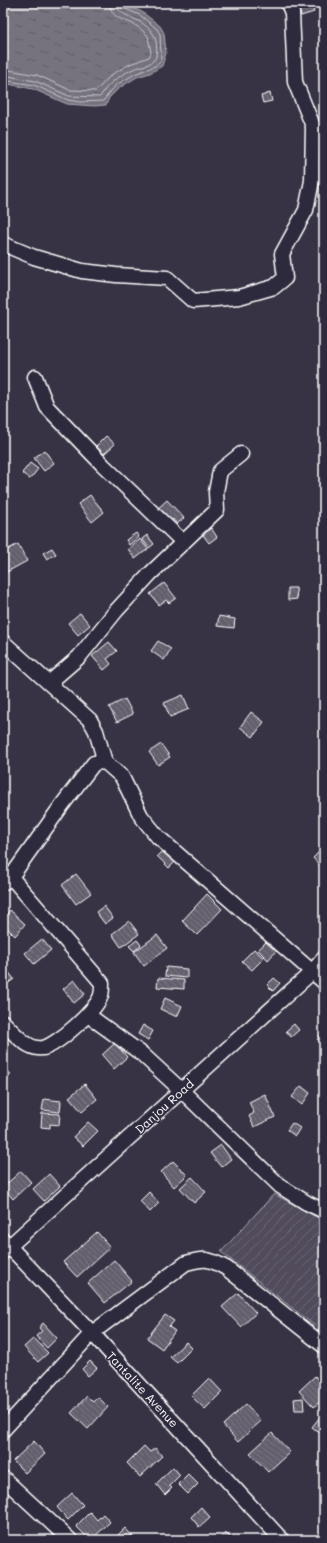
<svg xmlns="http://www.w3.org/2000/svg" width="327" height="1543" viewBox="0 0 327 1543" font-family="Mali,sans-serif">
  <style>
    .garden { fill: url(#garden-furrows); stroke: #a8a6ae }
    .water { fill: url(#water-ripples); stroke: #adabb2 }
    .lines { fill: none; stroke-linecap: round; stroke-linejoin: round }
    .shore { stroke: #c8c7cc; stroke-width: 1 }
    .building { fill: url(#building-back-hatch); stroke: #fff }
    .street-casing { stroke: #fff; stroke-width: 17 }
    .street { stroke: #2f2a3d; stroke-width: 14 }
    .labels { text-anchor: middle; dominant-baseline: central; stroke-width: 3; stroke-linejoin: round; paint-order: stroke }
    .street-label { font-size: 12px; fill: #fff; stroke: #2f2a3d }
  </style>
  <defs>
    <pattern id="garden-furrows" width="10" height="10" patternUnits="userSpaceOnUse"><rect width="10" height="10" fill="#514c5c"/><path d="M-1 1l2-2M0 10L10 0M9 11l2-2" fill="none" stroke="#6b6774"/></pattern>
    <pattern id="water-ripples" width="26" height="14" patternUnits="userSpaceOnUse"><rect width="26" height="14" fill="#76737f"/><path d="M2 4q2-2 4 0t4 0M15 11q2-2 4 0t4 0" fill="none" stroke="#5f5e63"/></pattern>
    <pattern id="building-back-hatch" width="6" height="6" patternUnits="userSpaceOnUse"><rect width="6" height="6" fill="#635f6d"/><path d="M-1 5l2 2M0 0l6 6M5-1l2 2" fill="none" stroke="#7a7783"/></pattern>
  </defs>
  <rect width="100%" height="100%" fill="#373345"/>
  <filter id="ink" filterUnits="userSpaceOnUse"><feTurbulence type="fractalNoise" baseFrequency=".025" numOctaves="2"/><feDisplacementMap in="SourceGraphic" scale="8" xChannelSelector="R" yChannelSelector="G"/><feConvolveMatrix kernelMatrix="1 2 1 2 8 2 1 2 1" color-interpolation-filters="sRGB"/></filter>
  <g filter="url(#ink)">
    <path class="garden" d="M274,1194L324,1221V1333L221,1252Z"/>
    <path class="water" d="M3,3H121L142,12L160,26L164,33L166,53L162,66L150,73L137,77L119,88L109,98L106,105L94,106L67,104L33,89L3,83Z"/>
    <g class="lines">
      <g class="shore">
        <path d="M3,69L37,75L70,90L96,91L111,75L130,64L149,57L151,53L148,36C144,32 140,28 135,25C124,19 110,19 110,3"/>
        <path d="M3,75L35,81L69,96L100,97C107,84 119,76 131,70C139,66 152,66 156,57C163,14 117,23 116,3"/>
        <path d="M3,80L34,85L68,100L80,102L103,101L116,85L135,74L155,66L159,63L161,59L160,34L157,29L140,15L123,8L121,3"/>
      </g>
    </g>
    <g class="building">
      <path d="M297,3H311L314,12L301,16Z"/>
      <path d="M270,93L272,101L263,103L261,96Z"/>
      <path d="M106,436L115,444L104,454L96,446Z"/>
      <path d="M44,450L54,463L44,471L34,458Z"/>
      <path d="M30,463L38,469L30,479L22,473Z"/>
      <path d="M90,495L104,512L92,522L78,504Z"/>
      <path d="M167,500L184,518L177,524L173,519L167,525L155,511Z"/>
      <path d="M211,528L217,537L209,543L203,535Z"/>
      <path d="M136,533L139,537L129,545L126,540Z"/>
      <path d="M147,535L154,544L149,548L142,539Z"/>
      <path d="M140,539L148,549L135,559L128,549Z"/>
      <path d="M18,544L27,561L3,574V552Z"/>
      <path d="M52,548L56,554L47,559L43,553Z"/>
      <path d="M164,583L176,598L169,603L166,600L159,605L150,594Z"/>
      <path d="M288,588H296L297,599L288,600Z"/>
      <path d="M80,613L90,625L78,635L68,623Z"/>
      <path d="M219,616L235,619L234,628L217,626Z"/>
      <path d="M158,641L171,649L164,660L151,651Z"/>
      <path d="M109,642L117,651L107,659L111,664L104,670L92,656Z"/>
      <path d="M183,695L189,709L170,717L164,703Z"/>
      <path d="M125,699L133,714L117,722L109,707Z"/>
      <path d="M251,712L264,722L253,737L240,727Z"/>
      <path d="M161,744L170,757L158,765L149,752Z"/>
      <path d="M324,847V870L313,858Z"/>
      <path d="M165,848L177,860L169,868L157,856Z"/>
      <path d="M76,874L91,893L76,904L62,885Z"/>
      <path d="M207,894L222,909L197,935L182,921Z"/>
      <path d="M104,906L113,918L105,924L96,912Z"/>
      <path d="M10,910L25,924L15,936L3,924V918Z"/>
      <path d="M129,921L139,934L121,947L112,934Z"/>
      <path d="M157,935L167,948L144,966L134,952Z"/>
      <path d="M42,939L51,950L34,964L25,953Z"/>
      <path d="M137,940L141,945L134,951L129,946Z"/>
      <path d="M268,940L278,949L268,960L258,950Z"/>
      <path d="M254,949L264,958L252,970L242,961Z"/>
      <path d="M166,967L187,969V978L165,976Z"/>
      <path d="M7,970L14,979L3,987V973Z"/>
      <path d="M158,978L184,980V989L157,987Z"/>
      <path d="M274,978L280,983L273,991L267,985Z"/>
      <path d="M74,980L85,994L74,1003L63,989Z"/>
      <path d="M165,998L182,1006L177,1017L160,1009Z"/>
      <path d="M294,1024L299,1030L291,1037L286,1031Z"/>
      <path d="M143,1025L153,1031L148,1040L138,1034Z"/>
      <path d="M324,1031V1044L317,1039Z"/>
      <path d="M115,1043L127,1057L114,1069L102,1055Z"/>
      <path d="M3,1068L11,1074L3,1085Z"/>
      <path d="M85,1084L97,1099L82,1112L69,1097Z"/>
      <path d="M301,1086L310,1093L302,1105L292,1097Z"/>
      <path d="M265,1094L275,1117L254,1127L249,1116L254,1113L249,1102Z"/>
      <path d="M44,1099L61,1101L60,1112L42,1110Z"/>
      <path d="M42,1113L60,1114L59,1125L50,1124V1128L41,1127Z"/>
      <path d="M88,1122L98,1131L83,1146L73,1137Z"/>
      <path d="M292,1123L300,1128L295,1136L287,1130Z"/>
      <path d="M221,1145L231,1159L221,1167L210,1153Z"/>
      <path d="M173,1161L187,1175L174,1187L161,1172Z"/>
      <path d="M21,1171L31,1182L13,1199L3,1187Z"/>
      <path d="M49,1174L60,1186L44,1201L33,1189Z"/>
      <path d="M192,1177L206,1192L194,1203L180,1188Z"/>
      <path d="M149,1192L159,1203L150,1212L140,1201Z"/>
      <path d="M97,1232L110,1247L77,1277L63,1262Z"/>
      <path d="M114,1260L132,1281L105,1303L88,1283Z"/>
      <path d="M238,1293L256,1313L241,1327L222,1307Z"/>
      <path d="M165,1315L174,1321L169,1327L175,1331L162,1349L147,1338Z"/>
      <path d="M43,1323L57,1338L47,1348L36,1336L42,1331L39,1328Z"/>
      <path d="M34,1338L48,1353L38,1362L24,1347Z"/>
      <path d="M186,1342L192,1348L177,1363L170,1357Z"/>
      <path d="M90,1361L97,1368L88,1376L82,1369Z"/>
      <path d="M315,1376L324,1387V1398L314,1407L299,1391Z"/>
      <path d="M209,1378L222,1392L205,1409L191,1396Z"/>
      <path d="M87,1396L93,1402L98,1397L108,1407L88,1429L71,1413Z"/>
      <path d="M303,1398L304,1410H295L294,1399Z"/>
      <path d="M246,1404L261,1421L238,1442L223,1425Z"/>
      <path d="M324,1412V1436L312,1427Z"/>
      <path d="M272,1433L290,1452L268,1472L250,1453Z"/>
      <path d="M34,1441L45,1454L25,1473L13,1461Z"/>
      <path d="M144,1446L150,1452L155,1448L162,1456L140,1477L127,1463Z"/>
      <path d="M173,1467L180,1475L169,1486L172,1488L165,1495L156,1484Z"/>
      <path d="M188,1474L198,1484L188,1494L178,1484Z"/>
      <path d="M72,1493L83,1505L68,1520L57,1507Z"/>
      <path d="M201,1507L210,1517L199,1527L191,1517Z"/>
      <path d="M90,1512L97,1520L103,1514L110,1522L91,1540H90L76,1526Z"/>
      <path d="M125,1528L136,1540H113Z"/>
      <path d="M225,1533L235,1540H219Z"/>
    </g>
    <g class="lines">
      <g class="street-casing">
        <g id="street">
          <path d="M3,244L34,257L82,271L116,275L167,278L193,301L239,297L274,287L285,278L282,254L306,210L312,181L313,126L295,82L292,13L288,3"/>
          <path d="M35,377L47,407L103,465L183,542"/>
          <path d="M3,642L90,720L96,731L105,762"/>
          <path d="M49,683L79,657L116,611L150,574L217,510L216,492L220,471L241,454"/>
          <path d="M3,883L11,877L62,805L94,763L105,762L122,777L141,816L158,837L324,982"/>
          <path d="M88,1015L142,1054L181,1090L280,1186L307,1203L324,1211"/>
          <path d="M3,1022C12,1031 28,1051 43,1048C56,1046 98,1009 101,995C102,992 102,987 102,983L11,877"/>
          <path d="M3,1240L92,1333L282,1540"/>
          <path d="M3,1252L312,972L324,958"/>
          <path d="M3,1430L92,1333L186,1263C205,1258 208,1258 226,1268L324,1346"/>
          <path d="M3,1478L70,1540"/>
        </g>
      </g>
      <use href="#street" class="street"/>
    </g>
  </g>
  <g class="labels">
    <g class="street-label">
      <text transform="translate(164 1106) rotate(-42)">Danjou Road</text>
      <text transform="translate(143 1389) rotate(47)">Tantalite Avenue</text>
    </g>
  </g>
  <rect width="327" height="1543" fill="none" stroke="#2f2a3d" stroke-width="16"/>
  <rect x="8" y="8" width="311" height="1527" fill="none" stroke="#fff" stroke-width="1.5" filter="url(#ink)"/>
</svg>
